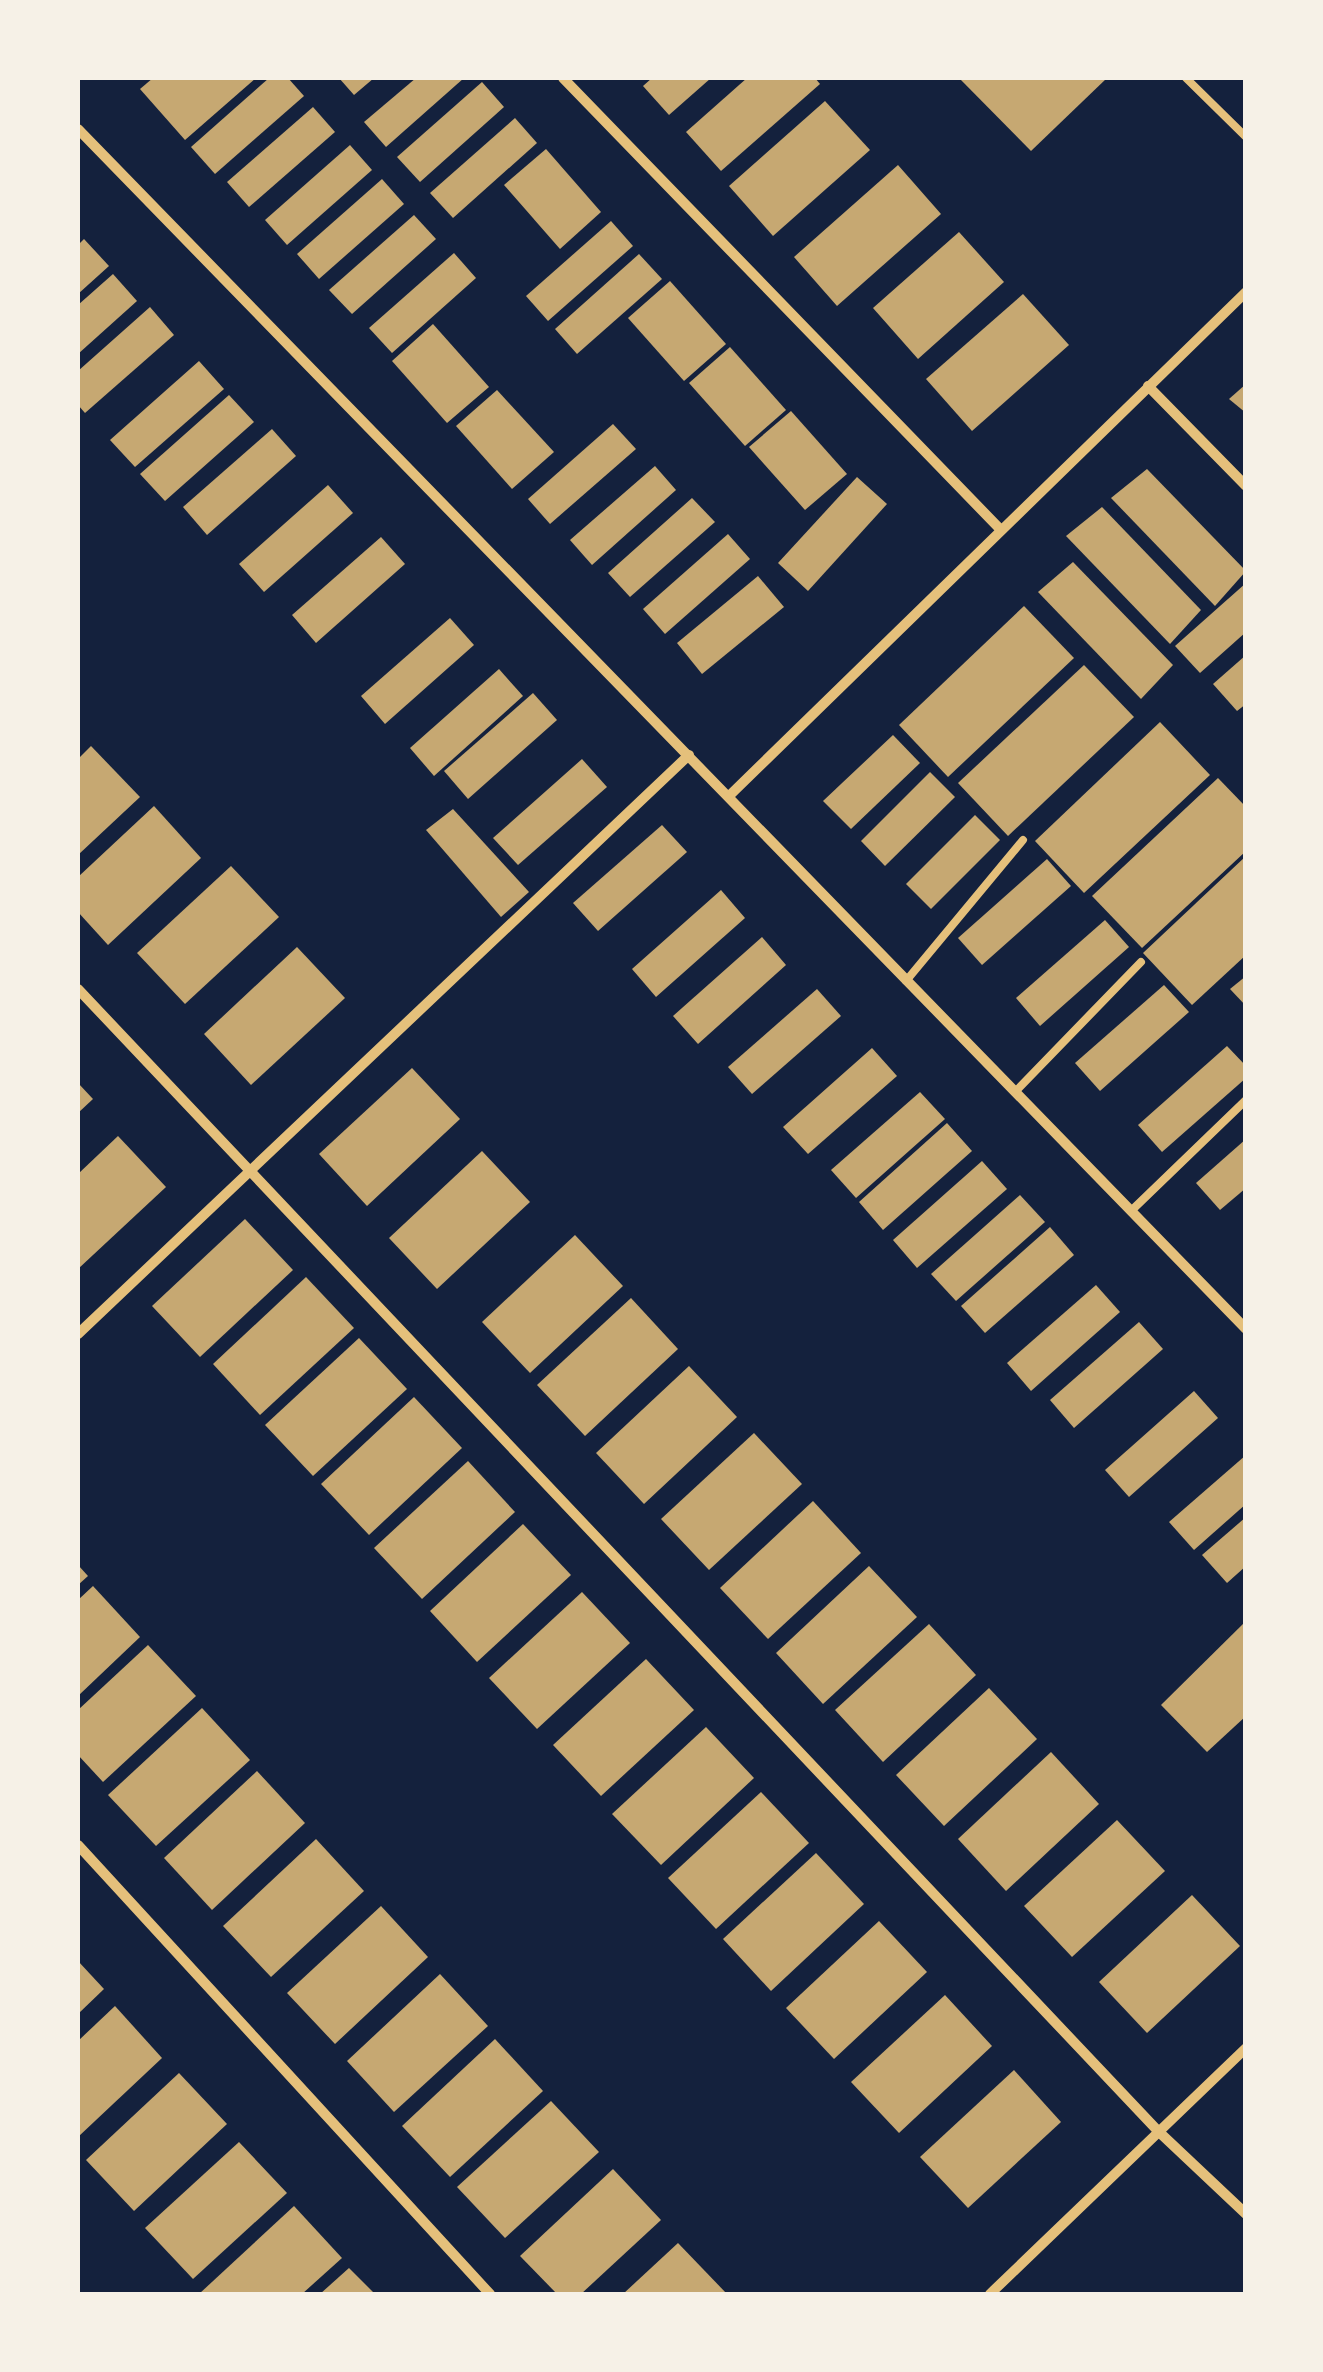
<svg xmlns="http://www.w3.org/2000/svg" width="1323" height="2372" viewBox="0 0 1323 2372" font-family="'Open Sans',sans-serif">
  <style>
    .building { fill: #c6a872 }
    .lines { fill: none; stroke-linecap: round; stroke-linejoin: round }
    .service { stroke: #e5c07b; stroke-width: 8 }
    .minor { stroke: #e5c07b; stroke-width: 10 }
  </style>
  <rect width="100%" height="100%" fill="#14213d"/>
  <g class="building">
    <path d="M153,78H256L185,140L140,89Z"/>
    <path d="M269,78H288L304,96L215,174L191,147Z"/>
    <path d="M339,78H374L354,95Z"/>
    <path d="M416,78H464L386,147L364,122Z"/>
    <path d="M652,78H711L669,115L643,86Z"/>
    <path d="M747,78H815L820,84L721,171L686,132Z"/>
    <path d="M959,78H1107L1031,151Z"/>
    <path d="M482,82L504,107L420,182L397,157Z"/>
    <path d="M825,101L870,150L773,236L729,186Z"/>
    <path d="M313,107L335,132L249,207L227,182Z"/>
    <path d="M515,118L537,143L453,218L430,193Z"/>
    <path d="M350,145L372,170L287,245L265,220Z"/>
    <path d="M546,149L601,212L560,249L504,185Z"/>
    <path d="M898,165L941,214L837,306L794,257Z"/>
    <path d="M382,179L404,204L319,279L297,254Z"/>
    <path d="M414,215L436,239L352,314L329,290Z"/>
    <path d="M611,221L633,246L548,321L526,296Z"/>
    <path d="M959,232L1004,282L918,359L873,308Z"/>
    <path d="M84,239L109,266L78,294V245Z"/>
    <path d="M454,253L476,278L392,353L369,328Z"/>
    <path d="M639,254L662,279L577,354L555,329Z"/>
    <path d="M113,274L137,301L78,354V305Z"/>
    <path d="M670,281L726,344L684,381L628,318Z"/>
    <path d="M1023,294L1069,345L972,431L926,379Z"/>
    <path d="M150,307L174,335L85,413L78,405V371Z"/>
    <path d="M433,324L489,387L447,423L392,361Z"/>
    <path d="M730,347L786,410L745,446L689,383Z"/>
    <path d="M199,361L224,389L135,467L110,440Z"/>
    <path d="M1246,384V413L1229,399Z"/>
    <path d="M497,390L554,452L512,489L456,426Z"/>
    <path d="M229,395L254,422L165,501L140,474Z"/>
    <path d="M791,411L847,474L805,510L749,447Z"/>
    <path d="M613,424L636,449L550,524L528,499Z"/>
    <path d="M272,429L296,456L207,535L183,507Z"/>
    <path d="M655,466L676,490L592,565L570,540Z"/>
    <path d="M1147,469L1246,571L1215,606L1111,498Z"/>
    <path d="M857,477L887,504L808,591L778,563Z"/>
    <path d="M328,485L353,513L264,592L239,564Z"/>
    <path d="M692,498L715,522L630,597L608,573Z"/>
    <path d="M1102,507L1201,610L1170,644L1066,536Z"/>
    <path d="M728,534L750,559L665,634L643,609Z"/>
    <path d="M381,537L405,564L316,643L292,615Z"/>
    <path d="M1073,562L1173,665L1141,699L1038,592Z"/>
    <path d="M758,576L784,607L702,674L677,643Z"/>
    <path d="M1246,583V632L1200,673L1175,646Z"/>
    <path d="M1024,606L1074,658L948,777L899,725Z"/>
    <path d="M450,618L474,645L385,724L361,696Z"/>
    <path d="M1246,655V704L1237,711L1213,684Z"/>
    <path d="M1084,665L1134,717L1008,836L958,783Z"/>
    <path d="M499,669L523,696L434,776L410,748Z"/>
    <path d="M533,693L557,720L468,799L444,771Z"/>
    <path d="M1160,722L1210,775L1084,893L1035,841Z"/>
    <path d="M893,735L920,763L851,829L823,801Z"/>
    <path d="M91,746L140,797L78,855V759Z"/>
    <path d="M582,759L607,787L518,865L493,838Z"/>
    <path d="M930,772L955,797L885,866L861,841Z"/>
    <path d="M1218,778L1246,807V851L1142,948L1092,896Z"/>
    <path d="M154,806L201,858L108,945L78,912V877Z"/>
    <path d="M453,809L529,892L501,917L426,830Z"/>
    <path d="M975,815L1000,840L931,909L906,884Z"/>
    <path d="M662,825L687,852L598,931L573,903Z"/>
    <path d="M1246,856V955L1192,1005L1143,953Z"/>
    <path d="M1047,859L1071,886L982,965L958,938Z"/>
    <path d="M231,866L279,917L185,1004L137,953Z"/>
    <path d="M721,890L745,918L656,997L632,969Z"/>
    <path d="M1105,920L1129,947L1040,1026L1016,998Z"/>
    <path d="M762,937L786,965L698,1044L673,1016Z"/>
    <path d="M297,947L345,998L251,1085L204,1034Z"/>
    <path d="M1246,976V1006L1230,989Z"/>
    <path d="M1164,985L1189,1012L1100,1091L1075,1063Z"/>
    <path d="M817,989L841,1016L752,1094L728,1067Z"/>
    <path d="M1227,1046L1246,1066V1078L1162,1152L1138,1125Z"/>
    <path d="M872,1048L897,1076L808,1154L783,1127Z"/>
    <path d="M412,1068L460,1119L367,1206L319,1154Z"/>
    <path d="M78,1083L93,1099L78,1113Z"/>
    <path d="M920,1092L945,1119L856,1198L831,1170Z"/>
    <path d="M947,1123L972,1151L883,1230L859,1202Z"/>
    <path d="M118,1136L166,1187L78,1269V1174Z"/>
    <path d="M1246,1139V1188L1220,1210L1196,1183Z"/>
    <path d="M482,1151L530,1202L437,1289L389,1238Z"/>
    <path d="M982,1161L1007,1189L917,1268L893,1240Z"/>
    <path d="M1020,1195L1045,1222L956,1301L931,1274Z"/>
    <path d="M245,1219L293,1270L200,1357L152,1306Z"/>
    <path d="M1050,1227L1074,1255L985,1333L961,1306Z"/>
    <path d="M575,1235L623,1286L530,1373L482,1322Z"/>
    <path d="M306,1277L354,1328L260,1415L213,1364Z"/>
    <path d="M1096,1285L1120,1312L1031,1391L1007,1363Z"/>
    <path d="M631,1298L678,1349L585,1436L537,1385Z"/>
    <path d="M1139,1322L1163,1349L1074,1428L1050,1400Z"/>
    <path d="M359,1338L407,1389L313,1476L265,1425Z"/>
    <path d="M689,1366L737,1417L644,1504L596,1453Z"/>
    <path d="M1194,1391L1218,1418L1129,1497L1105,1470Z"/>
    <path d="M414,1397L462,1448L369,1535L321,1484Z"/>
    <path d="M754,1433L802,1484L709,1570L661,1519Z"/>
    <path d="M1246,1455V1504L1194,1550L1169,1522Z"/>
    <path d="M468,1461L515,1512L422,1599L374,1548Z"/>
    <path d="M813,1501L861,1553L768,1639L720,1588Z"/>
    <path d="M1246,1517V1566L1227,1583L1202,1555Z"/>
    <path d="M523,1524L571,1575L477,1662L430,1611Z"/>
    <path d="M78,1565L88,1576L78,1585Z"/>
    <path d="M869,1566L917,1617L823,1704L776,1653Z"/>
    <path d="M93,1586L140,1637L78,1696V1600Z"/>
    <path d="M582,1592L630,1643L537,1729L489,1678Z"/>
    <path d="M1246,1621V1716L1207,1752L1161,1705Z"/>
    <path d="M929,1624L976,1675L883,1762L835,1710Z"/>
    <path d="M148,1645L196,1696L103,1782L78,1755V1710Z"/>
    <path d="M646,1659L694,1710L601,1796L553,1745Z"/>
    <path d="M989,1688L1037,1739L944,1826L896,1775Z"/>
    <path d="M202,1708L250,1760L156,1846L108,1795Z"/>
    <path d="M706,1727L754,1778L661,1865L612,1814Z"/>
    <path d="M1051,1752L1099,1804L1006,1891L958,1839Z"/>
    <path d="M257,1771L305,1823L212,1910L164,1858Z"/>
    <path d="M761,1792L809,1843L716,1929L668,1878Z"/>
    <path d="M1117,1820L1165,1871L1072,1957L1024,1906Z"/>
    <path d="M316,1839L364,1891L271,1977L223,1926Z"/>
    <path d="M816,1853L864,1904L771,1991L723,1939Z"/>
    <path d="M1192,1895L1240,1946L1147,2033L1099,1982Z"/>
    <path d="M381,1906L428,1957L335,2044L287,1993Z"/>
    <path d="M879,1921L927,1972L834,2059L786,2008Z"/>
    <path d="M78,1961L104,1989L78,2014Z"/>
    <path d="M440,1974L488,2026L394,2112L347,2061Z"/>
    <path d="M945,1995L992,2046L899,2133L851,2082Z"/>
    <path d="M115,2006L162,2058L78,2137V2041Z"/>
    <path d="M495,2039L543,2091L450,2177L402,2126Z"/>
    <path d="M1014,2070L1061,2122L968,2208L920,2157Z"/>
    <path d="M179,2073L227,2124L134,2211L86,2160Z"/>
    <path d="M551,2101L599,2152L505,2238L457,2187Z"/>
    <path d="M239,2142L287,2193L193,2279L145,2228Z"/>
    <path d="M613,2169L661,2220L581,2294H557L520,2256Z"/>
    <path d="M294,2206L342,2258L302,2294H199Z"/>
    <path d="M678,2243L727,2294H623Z"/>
    <path d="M349,2268L375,2294H320Z"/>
  </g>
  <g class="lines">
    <g class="service">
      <path d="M1186,78L1246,137"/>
      <path d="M906,981L1023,840"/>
      <path d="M1015,1092L1141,962"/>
      <path d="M1131,1211L1246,1100"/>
    </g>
    <g class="minor">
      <path d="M563,78L1000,529"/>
      <path d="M78,129L1246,1329"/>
      <path d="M1148,386L1246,486"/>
      <path d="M729,796L1246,292"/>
      <path d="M78,989L1158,2131L1246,2214"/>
      <path d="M78,1334L689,755"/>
      <path d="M78,1845L490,2294"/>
      <path d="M990,2294L1246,2048"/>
    </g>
  </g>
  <rect width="1323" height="2372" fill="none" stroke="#f6f1e7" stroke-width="160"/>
</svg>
